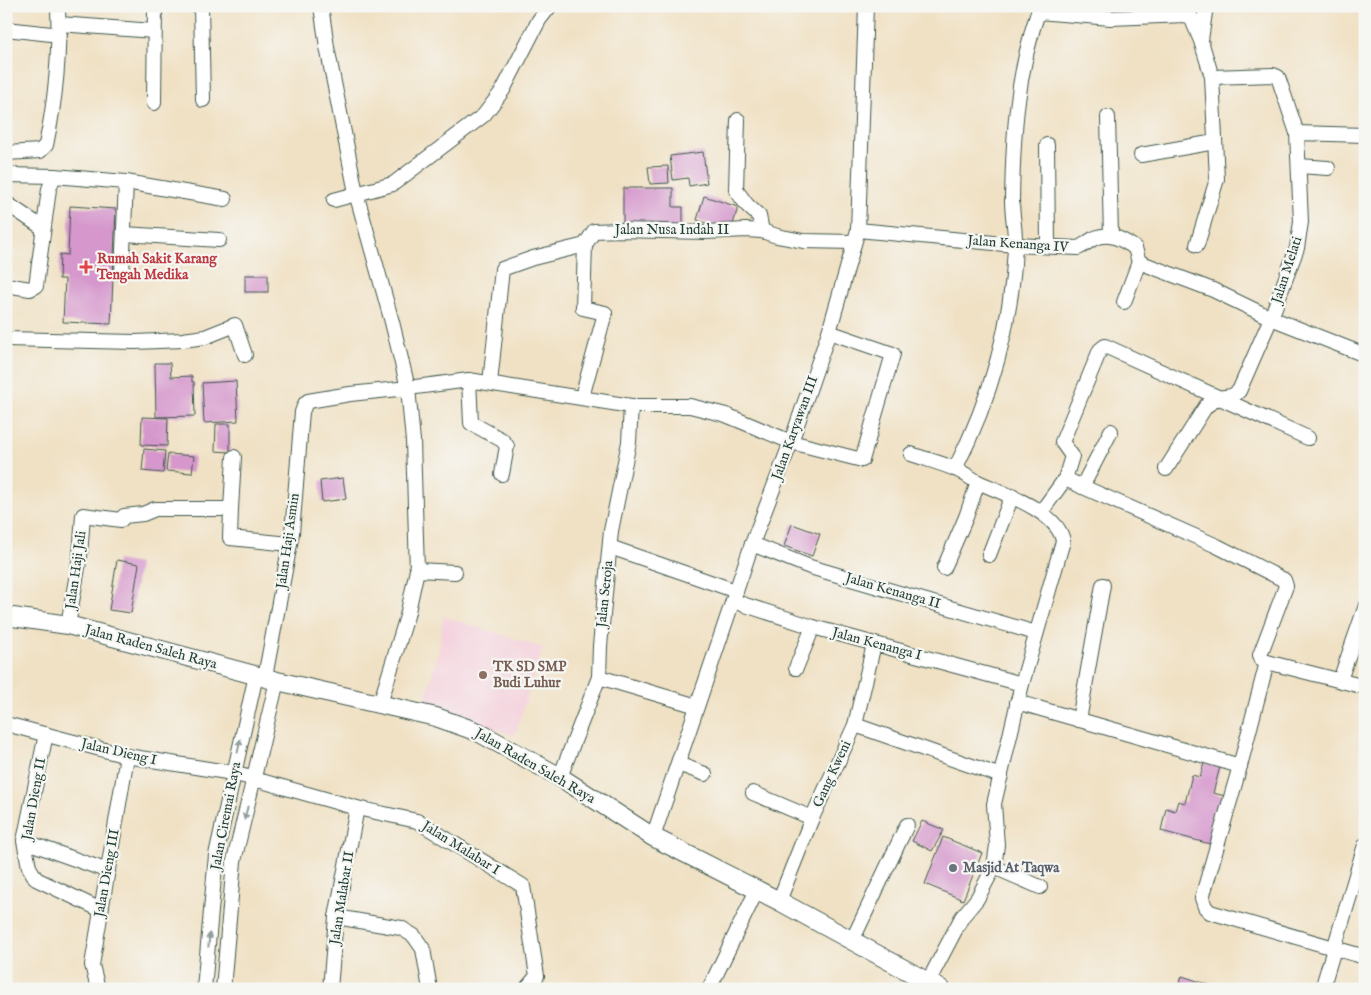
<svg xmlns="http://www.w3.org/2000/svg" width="1371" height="995" viewBox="0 0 1371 995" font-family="'IM FELL English',serif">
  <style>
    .built { fill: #f4cfdc }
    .building { fill: #d597cc }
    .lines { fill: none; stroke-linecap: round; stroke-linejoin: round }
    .minor-casing { stroke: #3e564a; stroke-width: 16 }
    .major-casing { stroke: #3e564a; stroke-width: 20 }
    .minor { stroke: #fff; stroke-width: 14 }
    .major { stroke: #fff; stroke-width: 18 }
    .oneway { fill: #8f9e9a }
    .health-dot { fill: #e0444e; stroke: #f6f6f2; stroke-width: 2 }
    .education-dot { fill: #8d6e63; stroke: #f6f6f2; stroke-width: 2 }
    .worship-dot { fill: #6b7280; stroke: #f6f6f2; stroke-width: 2 }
    .labels { text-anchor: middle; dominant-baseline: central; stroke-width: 4.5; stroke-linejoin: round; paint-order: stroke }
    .street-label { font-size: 14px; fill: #1f3d34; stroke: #f6f6f2 }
    .health-label { font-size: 14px; font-weight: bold; fill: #be3a42; stroke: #f6f6f2; text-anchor: start }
    .education-label { font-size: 14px; font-weight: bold; fill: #785e54; stroke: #f6f6f2; text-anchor: start }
    .worship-label { font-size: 14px; font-weight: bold; fill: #5b616d; stroke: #f6f6f2; text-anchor: start }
  </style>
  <rect width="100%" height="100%" fill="#f6f6f2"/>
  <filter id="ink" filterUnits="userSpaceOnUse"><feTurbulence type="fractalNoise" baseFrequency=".02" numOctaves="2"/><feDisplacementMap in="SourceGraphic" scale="10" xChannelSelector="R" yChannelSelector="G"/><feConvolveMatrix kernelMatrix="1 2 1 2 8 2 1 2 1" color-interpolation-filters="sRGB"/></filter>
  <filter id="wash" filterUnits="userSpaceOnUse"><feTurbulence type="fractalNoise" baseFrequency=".0096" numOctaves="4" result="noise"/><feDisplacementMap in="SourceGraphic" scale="20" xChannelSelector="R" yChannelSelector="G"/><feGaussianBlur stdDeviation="1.12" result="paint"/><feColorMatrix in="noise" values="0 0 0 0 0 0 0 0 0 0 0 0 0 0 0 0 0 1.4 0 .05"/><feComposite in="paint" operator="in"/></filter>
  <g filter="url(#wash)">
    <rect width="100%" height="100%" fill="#f0e1c4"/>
    <path class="built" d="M443,616L543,648L514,736L425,701L439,650Z"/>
    <g id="blocks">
      <g class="building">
        <path d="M703,152L707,183L689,186L688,178L673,180L670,156Z"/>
        <path d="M668,166L669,183L650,184L648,167Z"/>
        <path d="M623,188H673V207H683V228L623,227Z"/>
        <path d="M704,196L738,207L731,231L697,220Z"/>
        <path d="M70,206L116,209L111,324L63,322L65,279H59L60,254L68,255Z"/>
        <rect x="245" y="275" width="23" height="17"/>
        <path d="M155,363H170L171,377L192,376V382H194L195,416L156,417Z"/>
        <path d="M236,381L238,421L204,423L202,383Z"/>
        <path d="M142,417L168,418L167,446L141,445Z"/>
        <path d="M216,424H230V452L215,451Z"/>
        <path d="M144,449L165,451L163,473L142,471Z"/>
        <path d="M168,454L194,456L192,473L166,471Z"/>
        <path d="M343,478L346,499L322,502L320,481Z"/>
        <path d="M792,524L820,534L812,556L784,546Z"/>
        <path d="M117,560L139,564L131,613L109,610Z"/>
        <path d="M1204,763L1220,767L1213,793L1225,796L1214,845L1161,831L1166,808L1175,811L1178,801L1185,803L1192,775L1200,777Z"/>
        <path d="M922,821L944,830L932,851L912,841Z"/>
        <path d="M943,837L982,853L963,900L925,884Z"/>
        <path d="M1182,976L1219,988V989H1178Z"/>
      </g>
    </g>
  </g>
  <g filter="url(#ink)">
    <use href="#blocks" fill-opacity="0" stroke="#3e564a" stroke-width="1"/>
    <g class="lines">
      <g class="minor-casing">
        <g id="minor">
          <path d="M201,6L203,100"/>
          <path d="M321,6L327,47L356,193L392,322L408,388L413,441L417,570L407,616L380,704"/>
          <path d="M1038,12L1111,18L1186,15L1191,17L1201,41L1212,77L1217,179L1197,245"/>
          <path d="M59,24L154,31"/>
          <path d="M6,29L60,35"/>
          <path d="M1201,40L1206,6"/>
          <path d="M154,103L155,6"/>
          <path d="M1108,117L1111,236"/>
          <path d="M738,120L736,190L747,205L759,216L762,231"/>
          <path d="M1297,133L1365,135"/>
          <path d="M1047,145L1048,246"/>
          <path d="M6,153L40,151L46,145C56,98 60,54 58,6"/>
          <path d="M1141,155L1215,142"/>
          <path d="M1299,166L1328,168"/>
          <path d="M6,175L54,176"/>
          <path d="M334,200L393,184L484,115L503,90L539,20L550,6"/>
          <path d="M6,203L43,228"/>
          <path d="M858,230L1015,245L1078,248C1084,246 1087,242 1093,239C1108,231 1122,239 1135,248L1139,262L1213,290L1271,318L1365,355"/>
          <path d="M124,234L219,240"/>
          <path d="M122,274L126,182"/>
          <path d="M6,285L30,289L36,286L49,189L54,176L126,182L225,199"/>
          <path d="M1124,302L1139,262"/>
          <path d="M6,339L135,342L183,340L205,337L235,325L245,355"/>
          <path d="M469,380L471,423L502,440L507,446L502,474"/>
          <path d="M490,383L502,269L533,258L585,245L594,231L619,230L706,232L746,230L762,231L777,236L803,241L854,242"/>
          <path d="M582,397L605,313L583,308L585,245"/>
          <path d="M911,454C925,459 941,463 955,469C963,472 970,478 978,482C1002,493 1058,511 1063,541L1022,684L994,804L997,845L994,867L977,899L962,917L928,982"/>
          <path d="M955,469C990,400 1012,324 1015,247C1016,232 1012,216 1012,201C1013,132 1017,72 1040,6"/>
          <path d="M1166,469L1206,406L1218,398L1232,396L1239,391L1271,318L1297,248L1301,222L1297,133L1278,77L1273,75L1212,77"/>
          <path d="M1065,479L1217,546L1284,580L1286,586L1260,655L1262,660L1267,662"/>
          <path d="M1082,487L1111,431"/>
          <path d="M231,509L234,457"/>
          <path d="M1041,512L1065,479L1072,456L1062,442L1100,350L1105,346L1308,438"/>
          <path d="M752,544L810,567L1036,633"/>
          <path d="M610,547L736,591"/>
          <path d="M989,555L1012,496"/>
          <path d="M944,568L966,517L978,482"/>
          <path d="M417,570L455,572"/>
          <path d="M733,601L813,627L1022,684"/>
          <path d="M68,625L80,556L83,515L121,520L124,516L143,514L155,509H231L230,538L290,544"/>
          <path d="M796,668L813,627"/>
          <path d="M265,677L292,533L302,412L305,404L308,401L350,394L408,388L469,380L631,406H690L726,415L791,442L862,460L893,354L829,332"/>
          <path d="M599,677L697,706"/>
          <path d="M1340,680L1365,608"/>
          <path d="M1365,687L1267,662L1240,766L1202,898L1205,907L1210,912L1365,957"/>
          <path d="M1017,702L1240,766"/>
          <path d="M1079,720L1103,585"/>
          <path d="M6,724L127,756L233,773L357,808L417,821L523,886L537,976L526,989"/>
          <path d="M855,725L1001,776"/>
          <path d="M46,734L24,841L29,867L36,879L101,910"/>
          <path d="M678,764L705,774"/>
          <path d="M560,777L599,677L600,646L611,531L629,442L631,406"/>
          <path d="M753,793L812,818"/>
          <path d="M653,837L752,544L791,442L829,332L858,230L866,6"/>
          <path d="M24,841L108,871"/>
          <path d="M994,867L1040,887"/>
          <path d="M779,901L812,818L855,725L874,644"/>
          <path d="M336,917L401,928L414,936L423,949L430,989"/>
          <path d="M852,941L907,825"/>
          <path d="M100,989L97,985L92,965L127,756"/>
          <path d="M204,989L216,855L256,675"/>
          <path d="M223,989L234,861L277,681"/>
          <path d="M330,989L336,917L357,808"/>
          <path d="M709,989L757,890"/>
          <path d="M1322,989L1365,845"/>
        </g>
      </g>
      <g class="major-casing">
        <path id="major" d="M6,616L68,625L277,681L436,717L478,732L560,777L653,837L779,901L941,989"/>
      </g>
      <use href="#minor" class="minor"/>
      <use href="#major" class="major"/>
    </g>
    <defs><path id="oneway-solid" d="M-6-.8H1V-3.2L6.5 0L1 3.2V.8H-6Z" transform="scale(1.25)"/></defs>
    <g class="oneway">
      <use href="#oneway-solid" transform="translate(239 746) rotate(-78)"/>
      <use href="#oneway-solid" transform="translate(246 813) rotate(104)"/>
      <use href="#oneway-solid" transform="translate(209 940) rotate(-85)"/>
    </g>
  </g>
  <path class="health-dot" d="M83.5 259.5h5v5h5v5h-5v5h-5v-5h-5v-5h5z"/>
  <circle class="education-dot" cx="483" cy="675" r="5"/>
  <circle class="worship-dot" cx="953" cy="868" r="5"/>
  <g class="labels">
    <g class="street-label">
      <text x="672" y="230">Jalan Nusa Indah II</text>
      <text transform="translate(1018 244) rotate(4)">Jalan Kenanga IV</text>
      <text transform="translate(1287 270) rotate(-72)">Jalan Melati</text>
      <text transform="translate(795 428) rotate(-70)">Jalan Karyawan III</text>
      <text transform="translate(288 541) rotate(-82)">Jalan Haji Asmin</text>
      <text transform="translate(76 570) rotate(-82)">Jalan Haji Jali</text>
      <text transform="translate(893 591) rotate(16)">Jalan Kenanga II</text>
      <text transform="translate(605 594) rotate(-84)">Jalan Seroja</text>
      <text transform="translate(877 644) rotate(15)">Jalan Kenanga I</text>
      <text transform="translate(151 647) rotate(15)">Jalan Raden Saleh Raya</text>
      <text transform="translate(119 752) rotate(13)">Jalan Dieng I</text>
      <text transform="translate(535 766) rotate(30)">Jalan Raden Saleh Raya</text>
      <text transform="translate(832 774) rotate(-65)">Gang Kweni</text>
      <text transform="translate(34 799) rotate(-80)">Jalan Dieng II</text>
      <text transform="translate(226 816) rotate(-79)">Jalan Ciremai Raya</text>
      <text transform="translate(461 848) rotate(32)">Jalan Malabar I</text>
      <text transform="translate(107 873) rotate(-80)">Jalan Dieng III</text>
      <text transform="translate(342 898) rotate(-81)">Jalan Malabar II</text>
    </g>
    <g class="health-label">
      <text x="97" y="259">Rumah Sakit Karang<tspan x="97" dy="16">Tengah Medika</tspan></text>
    </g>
    <g class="education-label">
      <text x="493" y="667">TK SD SMP<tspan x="493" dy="16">Budi Luhur</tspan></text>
    </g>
    <g class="worship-label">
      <text x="963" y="868">Masjid At Taqwa</text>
    </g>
  </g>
  <rect width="1371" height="995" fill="none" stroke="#f6f6f2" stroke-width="25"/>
</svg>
